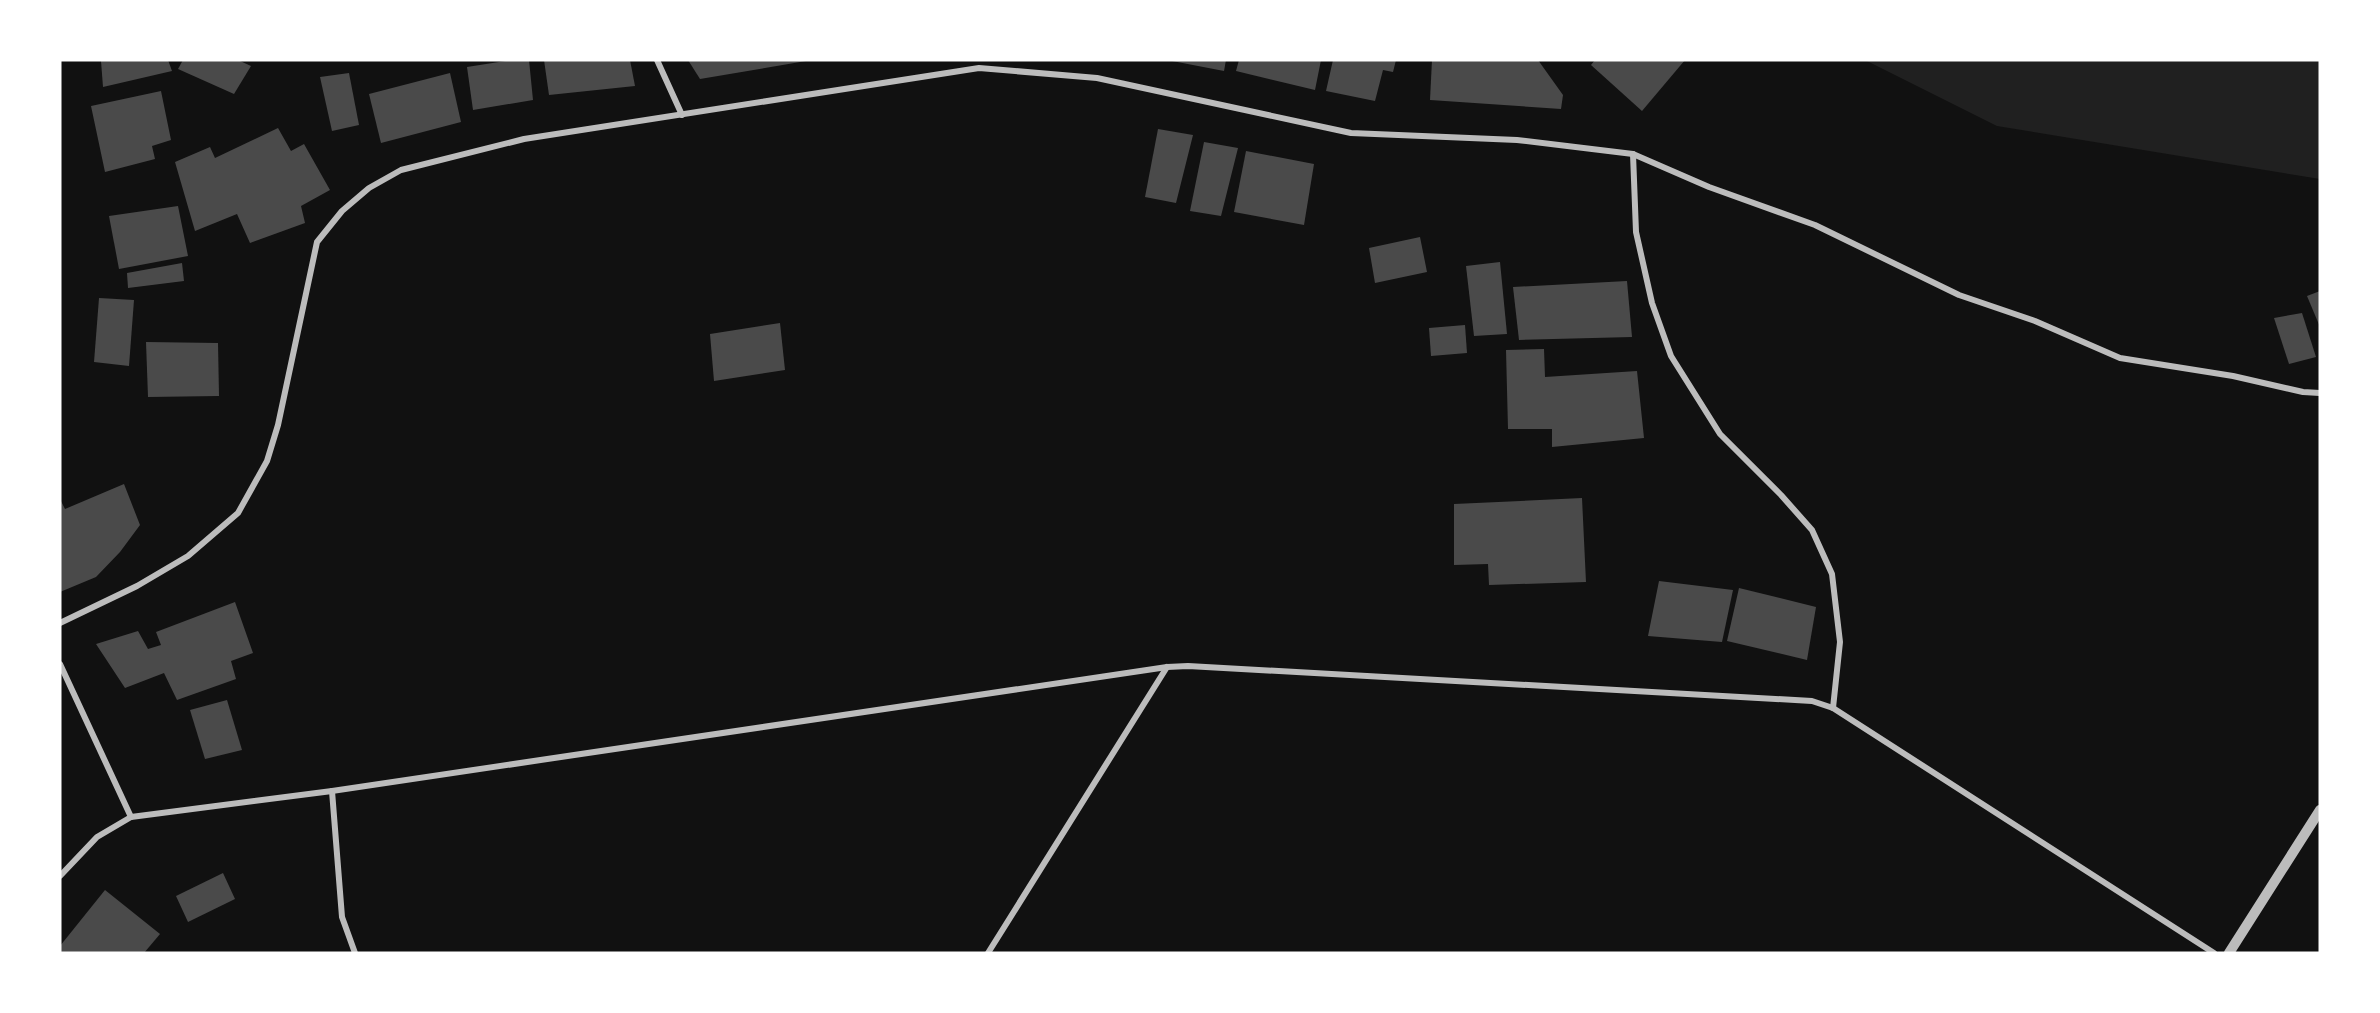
<svg xmlns="http://www.w3.org/2000/svg" width="2380" height="1013" viewBox="0 0 2380 1013" font-family="Mulish,sans-serif">
  <style>
    .green { fill: #202020 }
    .building { fill: #4a4a4a }
    .lines { fill: none; stroke-linecap: round; stroke-linejoin: round }
    .minor { stroke: #bcbcbc; stroke-width: 6 }
    .tertiary { stroke: #bcbcbc; stroke-width: 10 }
  </style>
  <rect width="100%" height="100%" fill="#111"/>
  <path class="green" d="M1865,60H2320V179L1997,126Z"/>
  <g class="building">
    <path d="M106,60H168L172,71L103,87L101,61Z"/>
    <path d="M183,60H238L251,66L234,94L178,69Z"/>
    <path d="M512,60H529L533,100L473,110L467,67Z"/>
    <path d="M544,60H630L635,86L549,95Z"/>
    <path d="M688,60H806V61L700,79Z"/>
    <path d="M1167,60H1226L1224,71Z"/>
    <path d="M1239,60H1321L1315,90L1236,71Z"/>
    <path d="M1333,60H1396L1393,72L1383,70L1375,101L1326,91Z"/>
    <path d="M1432,60H1538L1563,95L1561,109L1430,100Z"/>
    <path d="M1595,60H1685L1642,111L1591,65Z"/>
    <path d="M349,73L359,125L332,131L320,77Z"/>
    <path d="M450,73L461,122L381,143L369,94Z"/>
    <path d="M161,91L171,140L152,146L155,159L105,172L91,106Z"/>
    <path d="M278,128L291,151L304,144L330,190L301,206L305,223L250,243L237,214L195,231L175,162L210,147L215,158Z"/>
    <path d="M1158,129L1193,135L1176,203L1145,197Z"/>
    <path d="M1204,142L1238,148L1221,216L1190,211Z"/>
    <path d="M1246,151L1314,164L1304,225L1234,212Z"/>
    <path d="M178,206L188,256L119,269L109,216Z"/>
    <path d="M1420,237L1427,272L1375,283L1369,248Z"/>
    <path d="M1500,262L1507,334L1474,336L1466,266Z"/>
    <path d="M182,263L184,281L128,288L127,273Z"/>
    <path d="M1627,281L1632,337L1519,340L1513,287Z"/>
    <path d="M2320,291V327L2307,296Z"/>
    <path d="M99,298L134,300L129,366L94,362Z"/>
    <path d="M2302,313L2316,357L2289,364L2274,318Z"/>
    <path d="M780,323L785,370L714,381L710,334Z"/>
    <path d="M1465,325L1467,353L1431,356L1429,328Z"/>
    <path d="M146,342L218,343L219,396L148,397Z"/>
    <path d="M1544,349L1545,377L1637,371L1644,438L1552,447V429H1508L1506,350Z"/>
    <path d="M124,484L140,525L120,552L96,577L60,592V499L65,509Z"/>
    <path d="M1582,498L1586,582L1489,585L1488,564L1454,565V504Z"/>
    <path d="M1659,581L1733,590L1722,642L1648,636Z"/>
    <path d="M1739,588L1816,607L1807,660L1727,641Z"/>
    <path d="M235,602L253,653L231,661L236,679L177,700L164,673L125,688L96,644L138,631L148,649L161,645L156,632Z"/>
    <path d="M227,700L242,750L205,759L190,710Z"/>
    <path d="M223,873L235,899L188,922L176,896Z"/>
    <path d="M105,890L160,934L144,953H60V946Z"/>
  </g>
  <g class="lines">
    <g class="minor">
      <path d="M657,60L682,115"/>
      <path d="M1633,154L1636,232L1652,303L1671,356L1720,434L1781,495L1812,530L1832,574L1840,642L1833,708"/>
      <path d="M60,623L137,586L188,556L238,513L267,461L278,425L317,242L342,211L369,188L401,170L524,139L979,68L1097,78L1351,133L1517,140L1633,154L1709,187L1815,225L1959,295L2035,321L2120,358L2233,376L2303,392L2320,393"/>
      <path d="M60,664L131,817"/>
      <path d="M332,791L342,917L355,953"/>
      <path d="M60,876L97,837L131,817L332,791L1167,667L1188,666L1812,701L1833,708L2214,953"/>
      <path d="M988,953L1167,667"/>
    </g>
    <path class="tertiary" d="M2229,953L2320,810"/>
  </g>
  <rect width="2380" height="1013" fill="none" stroke="#ffffff" stroke-width="123"/>
</svg>
